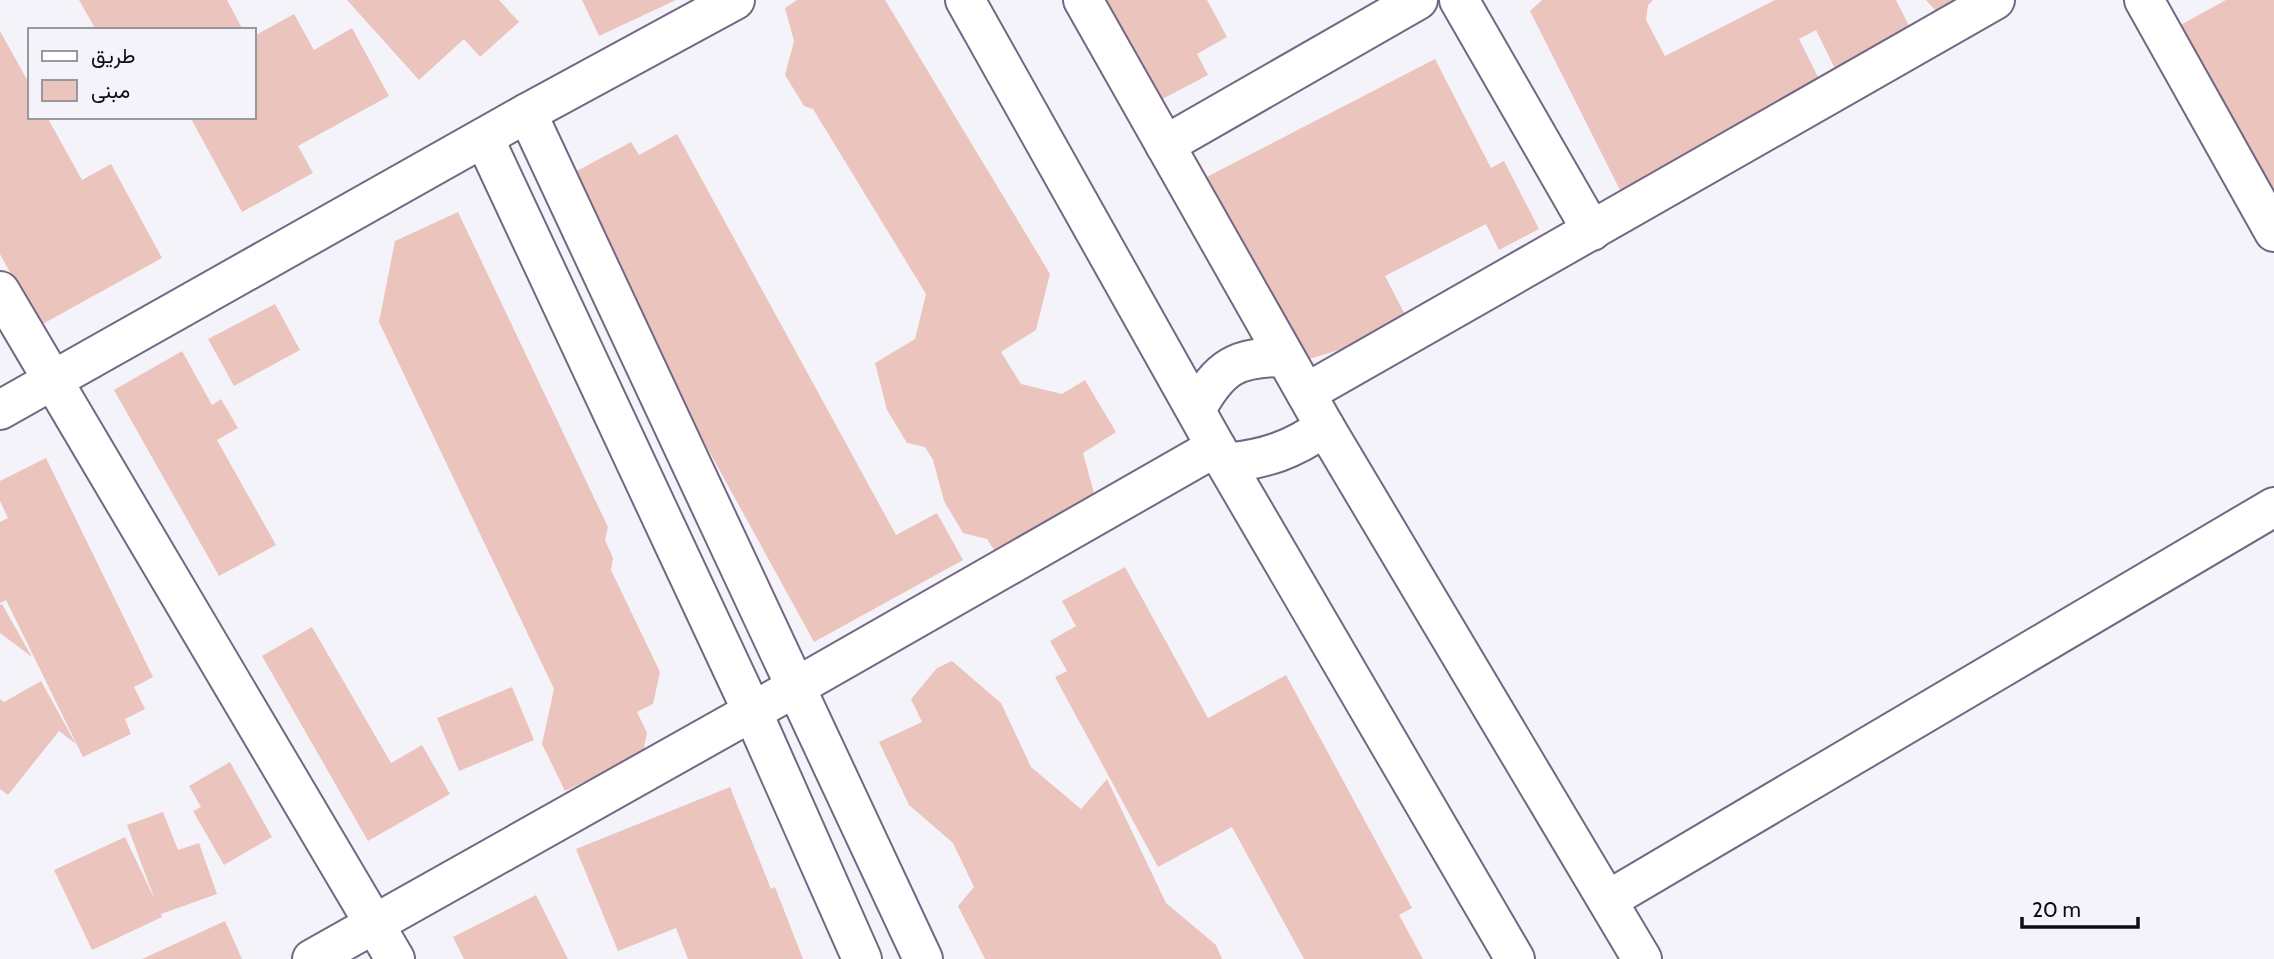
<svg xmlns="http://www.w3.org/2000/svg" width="2274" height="959" viewBox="0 0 2274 959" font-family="Cabin,Vazirmatn,sans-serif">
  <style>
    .building { fill: #ecc4be }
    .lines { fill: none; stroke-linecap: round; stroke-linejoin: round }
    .minor-casing { stroke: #726784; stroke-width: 42 }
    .minor { stroke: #fff; stroke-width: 38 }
  </style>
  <rect width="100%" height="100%" fill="#f5f3fa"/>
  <g class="building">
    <path d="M79,0H227L243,30H96Z"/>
    <path d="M347,0H499L519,22L480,57L464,39L419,80Z"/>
    <path d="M582,0H676L599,36Z"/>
    <path d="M797,0H885L1050,274L1036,330L1001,352L1021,384L1062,394L1085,380L1116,432L1083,453L1094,493L996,553L987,539L963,533L944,501L933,460L925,447L907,443L887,410L875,363L915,339L926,294L813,109L804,106L785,75L794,41L785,8Z"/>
    <path d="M1094,0H1207L1227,37L1197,54L1208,75L1151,105Z"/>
    <path d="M1542,0H1653L1648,5L1646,20L1665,56L1775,0H1896L1914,36L1838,75L1816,30L1799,39L1825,91L1622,194L1530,11Z"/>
    <path d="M1926,0H1961L1937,12Z"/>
    <path d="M2226,0H2274V207L2175,28Z"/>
    <path d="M294,14L314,50L352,28L389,96L298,146L313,173L242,212L190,117H254V36Z"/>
    <path d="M0,31L30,85V117H47L82,180L111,164L162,258L39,326L0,254Z"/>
    <path d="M1435,59L1491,168L1504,161L1539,229L1499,250L1486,224L1385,276L1412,328L1309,359L1197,182Z"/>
    <path d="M677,134L896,535L937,513L963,560L814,642L560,180L631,142L639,155Z"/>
    <path d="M458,212L608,527L605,540L613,558L611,570L660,672L653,704L637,712L647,733L643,753L565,791L542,744L554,689L379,322L395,241Z"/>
    <path d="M275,304L300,350L234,386L208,339Z"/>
    <path d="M182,351L212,405L221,399L238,428L217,440L276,545L219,576L114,390Z"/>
    <path d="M46,458L153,677L134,687L145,709L125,719L131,734L83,757L6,600L0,603V522L8,518L0,501V481Z"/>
    <path d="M1125,567L1208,718L1286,675L1412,908L1399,915L1423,959H1304L1232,827L1158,867L1055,677L1067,671L1050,641L1076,626L1062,601Z"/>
    <path d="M2,604L32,657L0,633V605Z"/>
    <path d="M312,627L391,763L422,745L450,794L368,841L262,656Z"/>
    <path d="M952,661L1001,703L1031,767L1081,809L1107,779L1166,903L1216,945L1222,959H985L958,906L974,887L953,843L909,805L879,742L922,722L911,699L937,668Z"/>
    <path d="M41,681L76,744L59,731L8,795L0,789V699L4,702Z"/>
    <path d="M512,687L534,740L459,771L437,718Z"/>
    <path d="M230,762L272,837L224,865L193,811L201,807L189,786Z"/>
    <path d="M730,787L771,889L775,887L803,959H688L676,928L618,951L576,849Z"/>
    <path d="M163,812L178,850L199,843L217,894L161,914L162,917L92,950L54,870L125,837L155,900L127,825Z"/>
    <path d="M536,895L568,959H464L453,937Z"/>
    <path d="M225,921L242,959H142Z"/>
  </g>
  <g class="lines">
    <g class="minor-casing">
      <g id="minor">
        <path d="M965,0L1216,447L1515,959"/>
        <path d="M1083,0L1325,427L1642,959"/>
        <path d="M1459,0L1592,231"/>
        <path d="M2144,0L2274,232"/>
        <path d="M527,113L923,959"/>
        <path d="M484,138L752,711L862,959"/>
        <path d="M1165,145L1418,0"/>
        <path d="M0,291L395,959"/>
        <path d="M1306,393L1995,0"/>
        <path d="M0,410L527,113L735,0"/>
        <path d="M1196,410C1220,366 1236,357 1285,357"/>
        <path d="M1226,463C1266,459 1292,450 1325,427"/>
        <path d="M1608,900L2274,507"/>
        <path d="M312,959L796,687L1216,447"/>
      </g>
    </g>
    <use href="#minor" class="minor"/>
  </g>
  <rect x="28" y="28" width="228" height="91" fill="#f5f3fa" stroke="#99969e" stroke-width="2"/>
  <rect x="42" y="51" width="35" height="10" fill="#ffffff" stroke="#99969e" stroke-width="2"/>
  <text x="91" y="63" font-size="21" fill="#0f0a15">طريق</text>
  <rect x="42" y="80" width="35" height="21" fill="#ecc4be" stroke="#99969e" stroke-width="2"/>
  <text x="91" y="98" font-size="21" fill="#0f0a15">مبنى</text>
  <path d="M2022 917v10h116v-10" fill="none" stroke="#0f0a15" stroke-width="3.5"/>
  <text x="2032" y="917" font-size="21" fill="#0f0a15" stroke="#f5f3fa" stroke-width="5" paint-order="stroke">20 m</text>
</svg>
